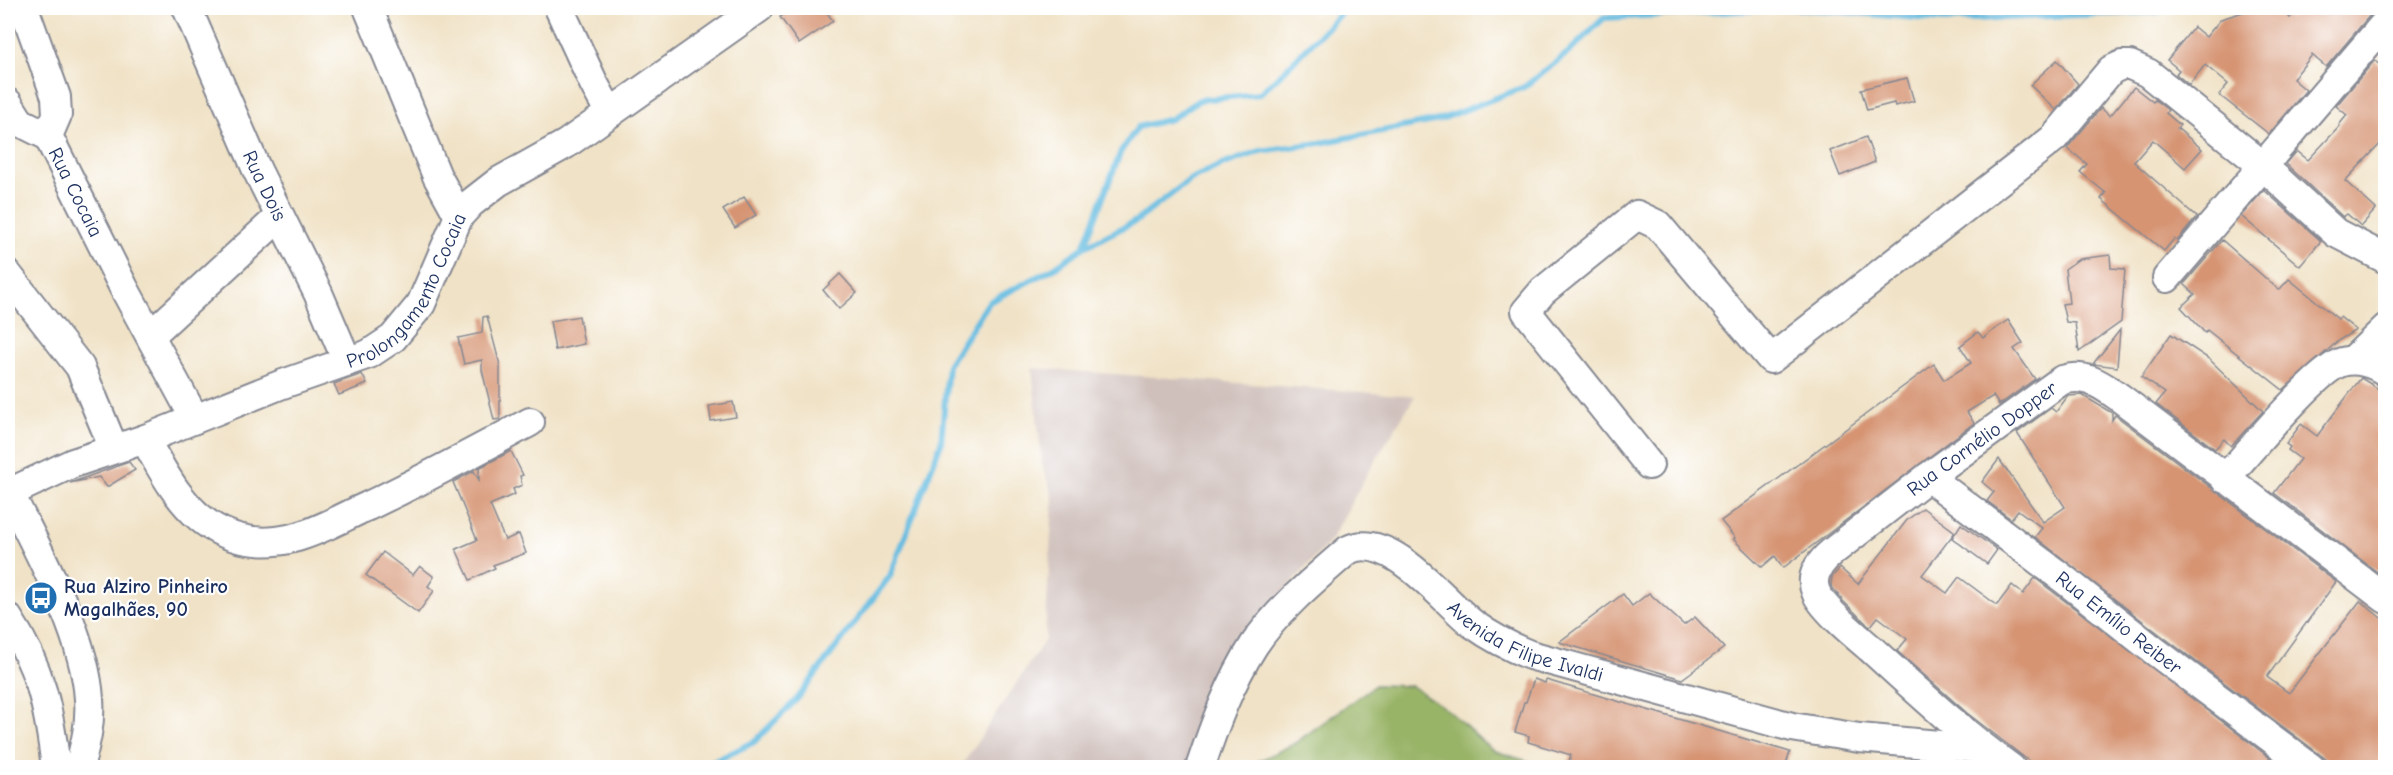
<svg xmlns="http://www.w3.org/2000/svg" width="2393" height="775" viewBox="0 0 2393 775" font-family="'Comic Neue',sans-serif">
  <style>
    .industrial { fill: #cfc0bb }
    .forest { fill: #98b466; stroke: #5a7262; stroke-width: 1.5 }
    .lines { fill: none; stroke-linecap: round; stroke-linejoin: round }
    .stream { stroke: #63bbe0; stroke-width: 6 }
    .building { fill: #d69473 }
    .minor-casing { stroke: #868892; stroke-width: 32 }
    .minor { stroke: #fff; stroke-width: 28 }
    .labels { text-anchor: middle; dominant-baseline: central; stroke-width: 4.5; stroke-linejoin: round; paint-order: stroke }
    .street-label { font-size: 20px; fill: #1b2f5e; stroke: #fff }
    .poi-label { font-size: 20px; font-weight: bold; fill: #1b2f5e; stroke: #fff; text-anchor: start }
  </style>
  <rect width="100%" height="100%" fill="#fff"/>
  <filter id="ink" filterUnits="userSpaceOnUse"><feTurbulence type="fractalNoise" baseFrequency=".0167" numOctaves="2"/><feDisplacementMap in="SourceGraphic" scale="12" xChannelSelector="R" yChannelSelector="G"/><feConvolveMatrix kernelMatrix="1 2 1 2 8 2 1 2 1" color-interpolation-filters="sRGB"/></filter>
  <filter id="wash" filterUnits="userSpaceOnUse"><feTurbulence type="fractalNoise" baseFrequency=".008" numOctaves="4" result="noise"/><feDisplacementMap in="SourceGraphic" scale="24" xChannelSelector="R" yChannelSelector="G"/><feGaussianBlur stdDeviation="1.35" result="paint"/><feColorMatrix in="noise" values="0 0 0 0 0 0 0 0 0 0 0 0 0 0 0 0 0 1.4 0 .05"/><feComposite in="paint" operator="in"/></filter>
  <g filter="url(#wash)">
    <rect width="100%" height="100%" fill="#f0e2c6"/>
    <path class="industrial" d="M1032,368L1415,396L1368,472L1331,540L1226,655L1193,767L960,768L1045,640L1053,498L1042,464Z"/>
    <path class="forest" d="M1375,685L1412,686L1449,711L1492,750L1546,767H1247L1295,743Z"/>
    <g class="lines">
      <g class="stream">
        <path d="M1084,247L1136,221L1191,179L1219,166L1260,151L1320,143L1439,120L1524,87L1569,52L1604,18L1794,8L1944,20L2157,12L2170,8"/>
        <path d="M701,768L754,742L797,699L890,576L941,443L948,365L989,302L1054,268L1084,247L1121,151L1138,127L1171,119L1199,100L1259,94L1283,72L1346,8"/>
      </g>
    </g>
    <g id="blocks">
      <g class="building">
        <path d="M794,8H824L833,21L799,44L780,17Z"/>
        <path d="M2256,8H2278L2290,18L2299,8H2376L2326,67L2312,55L2293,79L2306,90L2269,134L2219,95L2228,84L2205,65L2189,85L2176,74L2179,70L2167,60L2194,27L2206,37L2221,19Z"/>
        <path d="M2057,60L2078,84L2056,110L2030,85Z"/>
        <path d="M2375,60L2385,69V139L2345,181L2376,209L2361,226L2347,214L2343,217L2286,164L2297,151L2308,160L2340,126L2339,125L2347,115L2336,106Z"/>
        <path d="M1907,78L1914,101L1895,106L1894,103L1867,110L1861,89Z"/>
        <path d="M2134,87L2153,102L2155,100L2168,110L2166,113L2180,125L2177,128L2202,149L2185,168L2153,140L2134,162L2197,217L2177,241L2174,239L2164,251L2101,199L2106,193L2080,172L2087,164L2067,148L2101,108L2110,116Z"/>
        <path d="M1866,137L1875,162L1840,176L1830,151Z"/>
        <path d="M2264,190L2321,241L2300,266L2241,216Z"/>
        <path d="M744,197L756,215L735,228L723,210Z"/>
        <path d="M2222,240L2279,290L2289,279L2338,319L2340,317L2356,330L2339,340L2283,390L2207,330L2205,333L2181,307L2195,294L2184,284Z"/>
        <path d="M2110,255L2111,268L2125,269L2121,322L2079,352L2075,323L2066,322L2062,304L2069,303L2065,269L2079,259Z"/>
        <path d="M840,274L857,293L839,309L823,290Z"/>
        <path d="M487,316L500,365V419L494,420L482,370V360L464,364L458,338L482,333L483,317Z"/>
        <path d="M579,316L584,344L555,350L550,321Z"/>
        <path d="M2008,320L2023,343L2014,349L2035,379L1999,405L1993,396L1967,412L1974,423L1783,568L1775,556L1762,567L1733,539L1735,538L1721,521L1934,364L1944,380L1971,363L1960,346L1978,332L1983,338Z"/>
        <path d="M2120,330L2117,367L2093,364Z"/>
        <path d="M2171,334L2209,359L2263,411L2231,446L2224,439L2215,449L2156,404L2165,393L2141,377Z"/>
        <path d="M362,374L367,384L339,395L334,384Z"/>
        <path d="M2361,378L2385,393V578L2274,493L2300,459L2288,450L2290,447L2286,444L2301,424L2317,436Z"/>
        <path d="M2082,395L2112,413V420L2115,415L2336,582L2267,677L2289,693L2360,601L2385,621V768H2338L2162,636L2035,537L2042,528L2018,510L2011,519L1987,501L1994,492L1982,482L1999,459L2043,522L2065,507L2017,433L2051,408L2056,412L2068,396Z"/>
        <path d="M733,402L736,417L711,421L709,406Z"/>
        <path d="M511,451L523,475L520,476L522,485L513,489L515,494L490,505L505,540L519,534L526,553L493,565L495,568L470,580L456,549L477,540L453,482L474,471L479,480V468Z"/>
        <path d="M129,462L135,470L107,487L99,477L70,483Z"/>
        <path d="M1923,508L1955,532L1922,575L1947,593L1959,577L1997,605L2012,585L2023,594L2035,578L2283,768H2038L1967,713L1897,651L1907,639L1878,617L1870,627L1844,602L1831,586L1832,577L1840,568L1858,584L1907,520Z"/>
        <path d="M1961,524L1997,550L1987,564L1952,538Z"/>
        <path d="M383,552L413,575L420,566L434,577L428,586L434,591L418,613L366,575Z"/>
        <path d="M1649,593L1684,625L1695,617L1724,648L1682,679L1559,642L1623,594L1632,606Z"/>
        <path d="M1534,679L1545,683L1546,680L1790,752L1785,768H1567L1571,755L1528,742L1529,736L1515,732L1524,702H1526Z"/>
      </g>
    </g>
  </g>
  <g filter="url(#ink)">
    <use href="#blocks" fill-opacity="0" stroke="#868892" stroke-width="1.5"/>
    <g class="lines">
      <g class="minor-casing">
        <g id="minor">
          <path id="s1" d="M24,8L56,97L57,115L48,136L124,288L195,419"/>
          <path id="s2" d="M187,8L257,170L318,293L347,361"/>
          <path d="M368,8L437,176L459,216"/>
          <path d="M559,8L594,84L610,113"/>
          <path d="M8,103L20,122L48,136"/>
          <path d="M8,275L80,367L114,449"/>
          <path d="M2167,278L2386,22"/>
          <path d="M151,335L279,217"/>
          <path d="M2353,360L2386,328"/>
          <path d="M145,439C163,473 185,515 222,532C245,543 272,544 297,537C322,530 345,516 368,506C423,480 476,451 530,422"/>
          <path d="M1649,465L1526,311L1543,291L1637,215L1658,225L1771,359L2054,138L2111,70L2122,65H2130L2148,73L2262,165L2336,233L2386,259"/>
          <path id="s3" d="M1928,477L2065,580L2152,649L2311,768"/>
          <path d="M2225,479C2244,457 2319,368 2342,362C2357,358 2374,363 2386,372"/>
          <path d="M8,490C37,549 85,634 89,699C91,723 85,745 79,768"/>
          <path id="s4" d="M9,493L73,463L145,439L280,385L369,354L393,338L421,304L459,216L471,203L498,182L566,144L759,8"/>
          <path d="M8,618C41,668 49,709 56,768"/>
          <path id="s5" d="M1200,768C1214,726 1230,682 1254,645C1277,610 1317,577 1348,550C1390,529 1444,602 1473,624C1491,637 1510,647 1530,655L1792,727L1859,738L1985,749"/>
          <path id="s6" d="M2011,768C1961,732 1916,690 1870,648C1856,636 1822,608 1816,592C1809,576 1820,562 1832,552L1928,477L2062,380C2086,373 2100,384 2119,397L2386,599"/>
        </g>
      </g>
      <use href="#minor" class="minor"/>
    </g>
  </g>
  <defs>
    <g id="bus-disc" transform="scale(1.725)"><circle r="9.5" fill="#1f6fb2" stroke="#fff"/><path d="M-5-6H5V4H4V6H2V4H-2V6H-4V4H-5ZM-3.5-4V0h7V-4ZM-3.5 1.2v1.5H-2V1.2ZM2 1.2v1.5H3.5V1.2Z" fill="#fff"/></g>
  </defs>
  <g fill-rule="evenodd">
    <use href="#bus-disc" x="41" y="598"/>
  </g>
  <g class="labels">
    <g class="street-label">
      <text stroke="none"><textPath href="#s2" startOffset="194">Rua Dois</textPath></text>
      <text stroke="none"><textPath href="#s1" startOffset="198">Rua Cocaia</textPath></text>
      <text stroke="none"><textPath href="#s4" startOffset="460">Prolongamento Cocaia</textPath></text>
      <text stroke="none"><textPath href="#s6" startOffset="498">Rua Cornélio Dopper</textPath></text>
      <text stroke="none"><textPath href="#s3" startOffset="240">Rua Emílio Reiber</textPath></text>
      <text stroke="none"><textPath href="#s5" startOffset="477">Avenida Filipe Ivaldi</textPath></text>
    </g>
    <g class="poi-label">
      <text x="64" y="586">Rua Alziro Pinheiro<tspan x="64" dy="23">Magalhães, 90</tspan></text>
    </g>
  </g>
  <rect width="2393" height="775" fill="none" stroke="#fff" stroke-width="30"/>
</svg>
